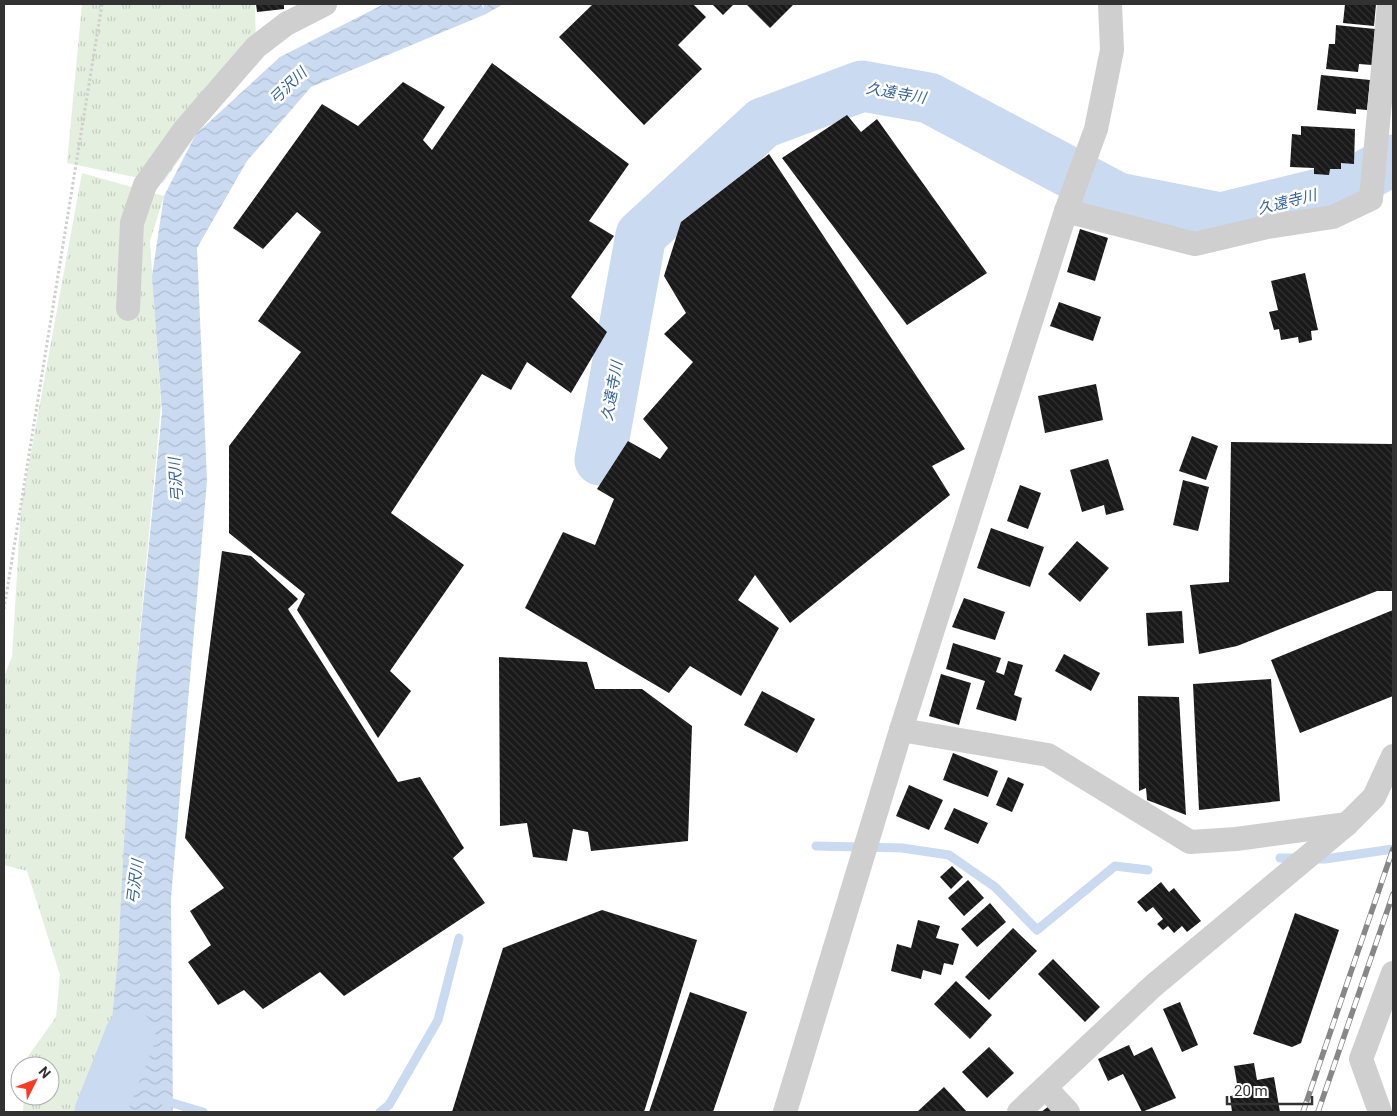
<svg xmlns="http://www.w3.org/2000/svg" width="1397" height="1116" viewBox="0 0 1397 1116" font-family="Roboto,'Noto Sans JP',sans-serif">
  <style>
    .grass { fill: url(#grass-tufts) }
    .water { fill: url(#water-waves) }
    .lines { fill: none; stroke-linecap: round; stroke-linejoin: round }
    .stream { stroke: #cadaf0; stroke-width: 9 }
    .river { stroke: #cadaf0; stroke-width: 51 }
    .building { fill: url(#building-back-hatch) }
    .path { stroke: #cfcfcf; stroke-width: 3; stroke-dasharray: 2.5 2.5; stroke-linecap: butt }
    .minor { stroke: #cfcfcf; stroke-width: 24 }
    .rail-casing { stroke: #878787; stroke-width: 5.5 }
    .rail { stroke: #fff; stroke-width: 4; stroke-dasharray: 11; stroke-linecap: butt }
    .labels { text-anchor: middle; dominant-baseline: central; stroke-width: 5; stroke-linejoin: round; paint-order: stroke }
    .water-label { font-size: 15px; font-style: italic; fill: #36639d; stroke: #fff }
  </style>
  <defs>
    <pattern id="grass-tufts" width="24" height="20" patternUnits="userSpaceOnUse" patternTransform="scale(1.25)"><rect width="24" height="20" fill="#e5efdf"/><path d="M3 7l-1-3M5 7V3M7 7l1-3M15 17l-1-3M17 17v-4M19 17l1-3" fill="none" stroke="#c5cdc0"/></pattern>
    <pattern id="water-waves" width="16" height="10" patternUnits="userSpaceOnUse" patternTransform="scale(1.25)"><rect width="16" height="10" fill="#cadaf0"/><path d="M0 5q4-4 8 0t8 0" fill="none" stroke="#aebcce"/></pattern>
    <pattern id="building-back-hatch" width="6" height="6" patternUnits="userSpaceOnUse" patternTransform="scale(1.25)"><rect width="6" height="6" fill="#191919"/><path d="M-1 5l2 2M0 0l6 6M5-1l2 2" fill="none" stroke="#323232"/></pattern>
  </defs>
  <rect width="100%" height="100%" fill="#fff"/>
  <g class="grass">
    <path d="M82,4H255L256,47L163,183L67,163Z"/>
    <path d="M82,173L164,196L150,241L161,405L138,652L128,963L91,1112H23L24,1096H50V1066H26V1059L56,1017L60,975L27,871L4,865V676L12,657L21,507Z"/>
  </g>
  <path class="water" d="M384,4H481L484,9L483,4H503L486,14L311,87L247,161L197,248L207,481L171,898L173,1112H103L118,958L129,748L162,412L152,276L164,196L196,134L280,57Z"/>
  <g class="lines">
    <g class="stream">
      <path d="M816,846L902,848L949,855L995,887L1037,930L1115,866L1148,870"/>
      <path d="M1280,858H1299"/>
      <path d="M1312,859H1325L1393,849"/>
      <path d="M162,1100L203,1112"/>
      <path d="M380,1112L389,1105L438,1020L459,938"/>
    </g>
    <g class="river">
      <path d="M600,460L641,235L763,123L862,86L929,98L1118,198L1221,218L1343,188L1393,160"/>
      <path d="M100,1112L130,1036"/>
    </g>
  </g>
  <g class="building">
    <path d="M256,4H284V9L257,12Z"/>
    <path d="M593,4H693L706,17L678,45L702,69L644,125L559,37Z"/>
    <path d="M712,4H734L723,15Z"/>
    <path d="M746,4H794L770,28Z"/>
    <path d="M1345,4H1376L1374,26L1343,23Z"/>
    <path d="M1336,25L1375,29L1372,65L1359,64L1358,72L1326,69L1329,44H1335Z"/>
    <path d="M492,63L629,164L589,221L614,236L571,297L607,332L571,393L527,362L511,390L482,374L391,513L464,565L390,671L411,691L378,738L297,610L305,594L229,533V446L301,352L258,321L321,232L297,212L263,249L233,228L322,104L358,126L403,82L445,107L423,140L432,150Z"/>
    <path d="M1321,75L1370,80L1367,110L1356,109V114L1317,110Z"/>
    <path d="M847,115L861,132L877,119L987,273L907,325L782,158Z"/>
    <path d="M1301,126L1355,129L1354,164L1341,163V169H1330L1329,175L1314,174V168L1290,167L1292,134L1301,135Z"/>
    <path d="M769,154L965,449L932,466L950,495L790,623L755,575L738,600L779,628L741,696L690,666L669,693L525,608L563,532L595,545L614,499L597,489L628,441L660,459L668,448L643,419L693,362L664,334L686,313L664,276L681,222Z"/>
    <path d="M1080,229L1108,238L1095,281L1067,272Z"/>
    <path d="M1305,273L1318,330L1311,331L1312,340L1299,343L1298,337L1281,340L1279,329L1274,330L1269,312L1278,310L1271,281Z"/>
    <path d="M1059,302L1101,317L1093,341L1050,326Z"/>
    <path d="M1096,384L1103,420L1045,433L1038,396Z"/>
    <path d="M1192,436L1218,446L1206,480L1179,471Z"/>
    <path d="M1231,442L1393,444V591H1377L1237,646L1199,654L1190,585L1229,582Z"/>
    <path d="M1108,459L1124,510L1106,515L1104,505L1082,512L1070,470Z"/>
    <path d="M1183,480L1209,487L1198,531L1173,525Z"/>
    <path d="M1020,485L1041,493L1028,529L1007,521Z"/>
    <path d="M991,528L1044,547L1030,587L977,568Z"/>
    <path d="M1077,541L1109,568L1080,602L1048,574Z"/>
    <path d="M222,551L251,556L298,599L288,609L398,782L420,777L464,848L453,858L485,903L344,996L320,972L263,1009L244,990L218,1005L188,962L211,945L190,911L224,888L185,838Z"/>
    <path d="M964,598L1005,612L995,640L952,627Z"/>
    <path d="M1393,610V696L1300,733L1271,660Z"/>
    <path d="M1182,611L1184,643L1148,646L1146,613Z"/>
    <path d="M953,643L1001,658L996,672L1004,675L1008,661L1023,665L1014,695L1022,698L1016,721L976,709L985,681L946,669Z"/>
    <path d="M1064,654L1100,673L1091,691L1055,671Z"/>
    <path d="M499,657L587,662L595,689H642L692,726L688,841L591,851L588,832L573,829L567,861L533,857L527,823L500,826Z"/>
    <path d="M941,674L971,683L959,725L929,716Z"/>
    <path d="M1271,679L1280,801L1199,810L1193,684Z"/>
    <path d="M762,691L815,719L797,753L744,725Z"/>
    <path d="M1138,696L1179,697L1186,815L1147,800L1146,788L1139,791Z"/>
    <path d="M953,753L998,771L988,797L943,780Z"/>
    <path d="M1008,777L1024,784L1012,812L996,805Z"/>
    <path d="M909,785L943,800L929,830L896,816Z"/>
    <path d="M954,808L988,823L978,844L944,829Z"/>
    <path d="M952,866L963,877L951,889L940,877Z"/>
    <path d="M968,880L984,898L964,916L948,898Z"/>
    <path d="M1161,882L1169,892L1174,888L1201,921L1187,932L1182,926L1174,933L1168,926L1163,930L1157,924L1163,919L1153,907L1146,912L1137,902Z"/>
    <path d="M990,903L1006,922L977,947L961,929Z"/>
    <path d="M602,910L697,940L644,1112H452L503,948Z"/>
    <path d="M1295,913L1339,930L1301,1043L1292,1047L1253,1034Z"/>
    <path d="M918,920L940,926L936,938L959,944L953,965L944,963L941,975L923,970L921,979L891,971L897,944L911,948Z"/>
    <path d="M1013,928L1037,951L989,1000L965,977Z"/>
    <path d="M1053,959L1100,1007L1085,1022L1038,974Z"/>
    <path d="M956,981L992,1015L970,1039L934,1004Z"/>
    <path d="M690,992L747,1012L713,1112H649Z"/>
    <path d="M1180,1002L1198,1045L1182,1052L1163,1009Z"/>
    <path d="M1129,1045L1134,1056L1152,1047L1176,1098L1142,1112L1123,1074L1108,1081L1098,1059Z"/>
    <path d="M989,1047L1014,1073L987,1098L962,1072Z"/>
    <path d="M1254,1063L1257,1080L1274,1077L1280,1112H1232L1230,1096L1239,1095L1234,1066Z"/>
    <path d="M944,1087L967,1112H917Z"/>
    <path d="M1052,1104L1059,1112H1041Z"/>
  </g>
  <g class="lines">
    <path class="path" d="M4,609L102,4"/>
    <g class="minor">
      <path d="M1066,211L1195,244L1267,227L1333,217L1371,199L1389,4"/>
      <path d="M128,309L132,223L145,185L185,129L256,47L286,24L325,4"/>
      <path d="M901,730L1048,755L1190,842L1236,839L1347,824"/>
      <path d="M1046,1088L1068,1112"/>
      <path d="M785,1112L901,730L1066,211L1096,129L1112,50L1110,4"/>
      <path d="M1019,1112L1153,986L1347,824L1374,797L1393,756"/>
      <path d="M1380,1112L1361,1059L1393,973"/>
    </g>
    <g class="rail-casing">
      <g id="rail">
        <path d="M1303,1112L1393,849"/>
        <path d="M1318,1112L1393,894"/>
      </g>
    </g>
    <use href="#rail" class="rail"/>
  </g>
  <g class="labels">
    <g class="water-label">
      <text transform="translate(288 86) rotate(-44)">弓沢川</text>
      <text transform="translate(896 93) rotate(10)">久遠寺川</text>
      <text transform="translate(1287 202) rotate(-14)">久遠寺川</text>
      <text transform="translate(612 391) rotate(-80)">久遠寺川</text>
      <text transform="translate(176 480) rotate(-94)">弓沢川</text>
      <text transform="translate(135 882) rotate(-83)">弓沢川</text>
    </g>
  </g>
  <rect width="1397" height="1116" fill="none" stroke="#323232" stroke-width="10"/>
  <g transform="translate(35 1081) rotate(48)"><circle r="24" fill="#ffffff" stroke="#adadad"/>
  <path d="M0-4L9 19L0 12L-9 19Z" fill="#f73b25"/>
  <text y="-8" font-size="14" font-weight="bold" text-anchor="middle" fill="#323232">N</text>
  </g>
  <path d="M1227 1096v8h85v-8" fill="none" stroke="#323232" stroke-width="2.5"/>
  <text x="1234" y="1096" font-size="15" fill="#323232" stroke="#ffffff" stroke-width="4" paint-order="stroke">20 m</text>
</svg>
